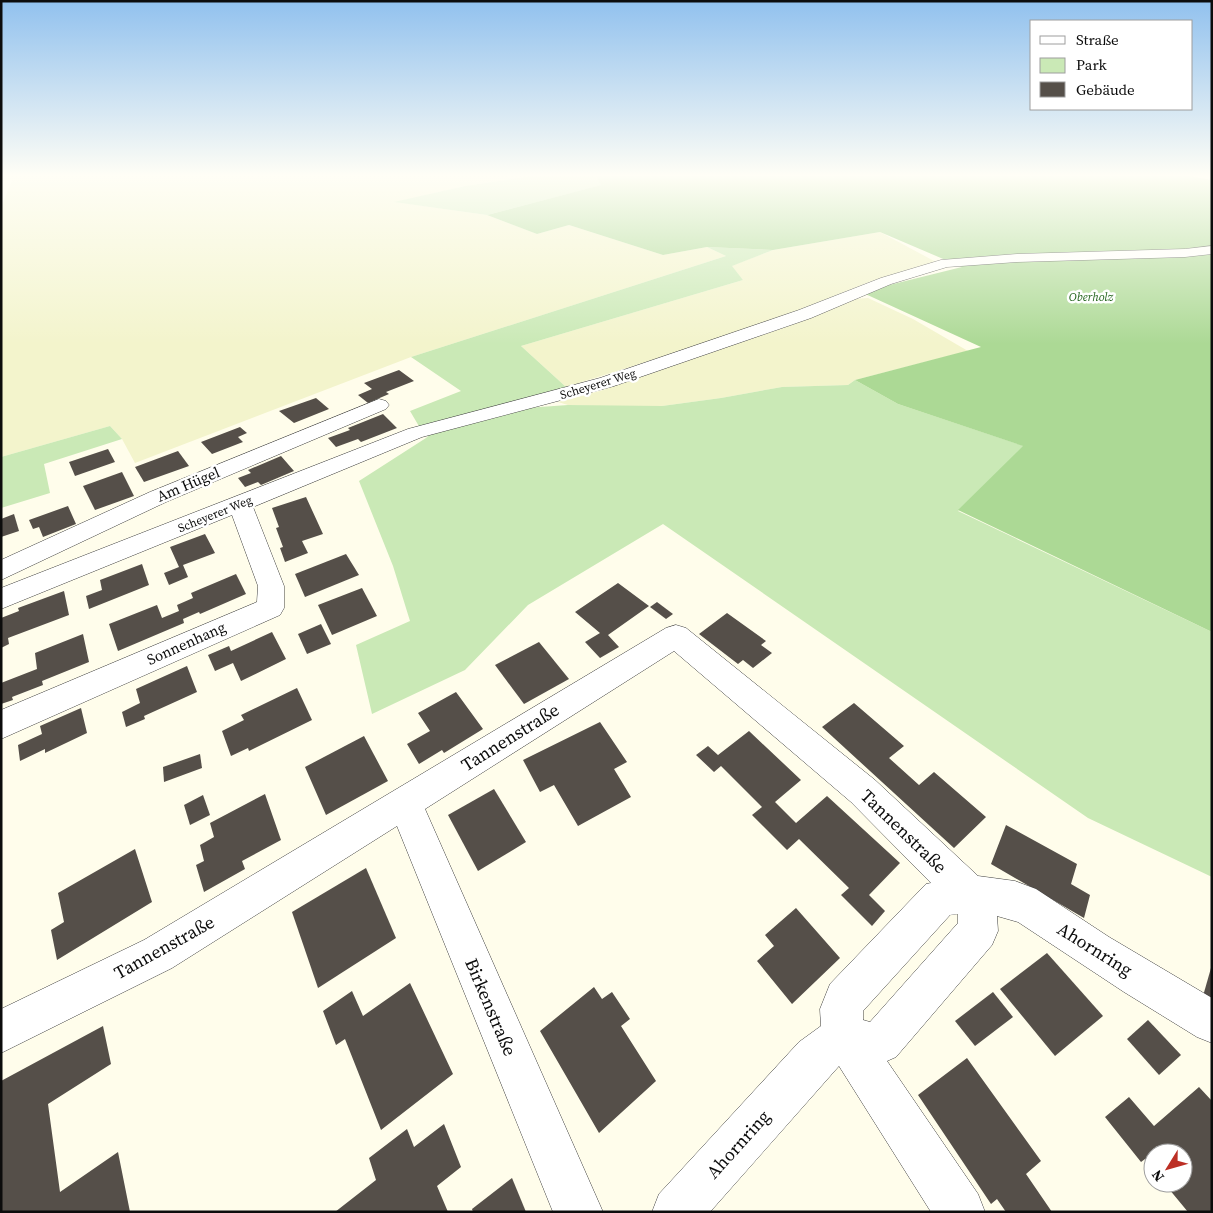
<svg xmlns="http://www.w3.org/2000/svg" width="1213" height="1213" viewBox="0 0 1213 1213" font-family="'Source Serif 4',serif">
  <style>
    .farmland { fill: #f3f4cc }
    .green { fill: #cae9b6 }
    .forest { fill: #acd995 }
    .building { fill: #554f49 }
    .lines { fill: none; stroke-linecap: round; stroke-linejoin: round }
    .minor-casing { stroke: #3f3f3f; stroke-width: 1 }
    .minor { fill: #fff; fill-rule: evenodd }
    .labels { text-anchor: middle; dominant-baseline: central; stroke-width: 5; stroke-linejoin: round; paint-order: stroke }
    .far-park-label { font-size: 12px; font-style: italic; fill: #23641d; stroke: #fff }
    .far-street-label { font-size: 12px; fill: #0c0c0c; stroke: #fff }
    .street-label { font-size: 15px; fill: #0c0c0c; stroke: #fff }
    .near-street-label { font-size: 18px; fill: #0c0c0c; stroke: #fff }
  </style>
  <rect width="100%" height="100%" fill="#fffdeb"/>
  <g class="farmland">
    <path d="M1,175H538L465,186L396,202L487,215L537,234L569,225L663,255L707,247L726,256L411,357L135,463L122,439L110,426L1,457V208L12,180L1,181Z"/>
    <path d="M880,232L936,262L869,282L792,313L687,349L566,387L521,346L743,280L731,266L773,250Z"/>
    <path d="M868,298L913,319L968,351L855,380L848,385L782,387L721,398L662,406L611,407L568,405L558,402L600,391L789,326L854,299Z"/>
  </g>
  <g class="green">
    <path d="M538,175H604L596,177L602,185L487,215L394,202L465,186Z"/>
    <path d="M707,247L773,250L732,266L743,280L521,346L566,387L420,428L410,411L461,391L411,357L726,256Z"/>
    <path d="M855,380L898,404L1024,446L958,511L1212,632V877L1088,818L663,524L528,605L465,670L372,714L356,645L410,621L393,566L359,481L426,438L431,433L526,408L568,405L662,406L721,398L782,387L848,385Z"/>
    <path d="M110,426L122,439L44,464L50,493L1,508V457Z"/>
  </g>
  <path class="forest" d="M604,175H1184L1212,180V632L958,510L1023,446L898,404L855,380L981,347L861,292L962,267L880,232L773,250L707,247L663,255L569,225L537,234L487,215L601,185L596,176Z"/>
  <g class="building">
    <path d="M399,370L414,381L386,392L389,394L368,403L358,395L372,389L364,383Z"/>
    <path d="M316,398L329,409L294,423L279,411Z"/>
    <path d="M383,414L397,428L361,442L358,439L336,447L328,438L350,430L348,428Z"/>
    <path d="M240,427L247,433L238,437L243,442L212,454L201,442Z"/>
    <path d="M108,449L115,462L75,476L69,462Z"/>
    <path d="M178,451L189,466L144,482L135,467Z"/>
    <path d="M281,456L294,471L261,485L258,482L245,487L238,478L251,473L248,470Z"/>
    <path d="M122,472L134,496L95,510L83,486Z"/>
    <path d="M306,497L323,534L302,541L308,553L285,562L280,548L283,547L276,528L279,527L272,508Z"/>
    <path d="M68,506L76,524L43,537L39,527L33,529L29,520Z"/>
    <path d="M14,514L19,531L1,537V519Z"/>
    <path d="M205,534L215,553L183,565L188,577L169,585L164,573L179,567L170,547Z"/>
    <path d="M346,554L359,575L305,597L295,574Z"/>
    <path d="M142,564L149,585L89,609L86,596L102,590L100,580Z"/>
    <path d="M236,574L246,594L200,614L199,612L183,619L184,623L118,651L109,624L157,605L162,618L179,611L177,605L193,598L191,593Z"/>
    <path d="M618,583L649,606L608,635L619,647L600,658L585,642L600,633L575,612Z"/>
    <path d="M362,588L377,616L332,635L318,605Z"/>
    <path d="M64,591L69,615L8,638L9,644L1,648V618L19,611L18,608Z"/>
    <path d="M657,602L673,614L666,619L650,607Z"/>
    <path d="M727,613L766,641L761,645L772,653L753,668L743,660L738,664L699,634Z"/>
    <path d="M321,624L331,644L307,654L298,634Z"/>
    <path d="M272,632L286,659L241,681L233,663L215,671L208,655L229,646L231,651Z"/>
    <path d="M83,634L89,662L42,681L43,685L12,697L13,700L1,704V683L37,669L35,653Z"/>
    <path d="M539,642L569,679L524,704L495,665Z"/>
    <path d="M187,666L197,692L144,716L145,719L126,727L122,712L140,703L136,689Z"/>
    <path d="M297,688L312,720L249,751L248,748L231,756L222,731L244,720L241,715Z"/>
    <path d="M456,692L483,729L444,753L442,750L419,764L407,744L430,731L418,713Z"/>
    <path d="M854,703L904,746L889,758L919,785L934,772L986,817L954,848L822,727Z"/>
    <path d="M81,708L87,733L45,753V749L20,761L18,745L42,734L40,726Z"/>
    <path d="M600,722L627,762L614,769L631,797L578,826L554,785L540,792L523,760Z"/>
    <path d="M749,731L801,780L775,802L796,823L827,796L900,863L869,895L885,911L872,926L841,895L849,888L799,839L787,850L752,815L762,807L721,766L714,772L696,755L708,746L718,755Z"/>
    <path d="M364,736L388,781L326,815L305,767Z"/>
    <path d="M200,754L202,768L164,782L163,767Z"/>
    <path d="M494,789L526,842L478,871L448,815Z"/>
    <path d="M265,794L281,840L242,861L245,869L204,892L196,865L204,861L200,845L214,837L210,823Z"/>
    <path d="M203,795L210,815L190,825L184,805Z"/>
    <path d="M1006,825L1077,864L1071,884L1090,895L1084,918L991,864Z"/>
    <path d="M135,849L152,902L57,960L51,930L64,922L58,893Z"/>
    <path d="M366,868L396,938L318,988L292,912Z"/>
    <path d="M796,908L840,958L792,1004L757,961L774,946L765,935Z"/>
    <path d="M1047,953L1103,1016L1055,1056L1000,989Z"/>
    <path d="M1211,968H1212V1002L1203,996Z"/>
    <path d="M410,983L453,1074L381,1130L345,1039L336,1045L323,1011L352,991L363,1016Z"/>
    <path d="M594,987L602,999L612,992L630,1019L621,1026L656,1081L599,1133L540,1031Z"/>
    <path d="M993,992L1013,1017L975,1046L955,1021Z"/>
    <path d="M1148,1020L1181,1055L1159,1075L1127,1039Z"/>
    <path d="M103,1026L111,1064L48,1104L60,1192L118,1152L130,1212H1V1081Z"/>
    <path d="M967,1058L1041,1161L1026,1174L1052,1212H1006L997,1199L991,1204L918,1095Z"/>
    <path d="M1199,1087L1212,1101V1212H1188L1164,1183H1183V1153H1153V1169L1145,1159L1141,1162L1105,1117L1129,1097L1154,1126Z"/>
    <path d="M444,1124L461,1167L437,1186L448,1212H335L376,1180L369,1158L407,1129L414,1147Z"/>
    <path d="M512,1178L526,1212H473L472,1209Z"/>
  </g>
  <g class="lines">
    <g class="minor-casing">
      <g id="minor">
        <path d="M1212,246V254L1185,257L1017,262L947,267L891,284L811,318L614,386L422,437L253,507L284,586V608L280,615L1,739V710L257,602L258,586L232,515L1,609V588L408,429L600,378L799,310L881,278L941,260L1017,254L1185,249Z"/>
        <path d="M379,399L386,401L389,405L386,409L166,502L1,580V560L150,492Z"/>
        <path d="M676,625L686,628L875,780L978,876L1015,881L1036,889L1109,937L1212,998V1043L1197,1037L1124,992L1018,922L997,916L998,931L992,945L896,1057L887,1061L978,1194L985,1212H931L839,1066L710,1212H652L659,1194L799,1042L821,1026L820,1009L830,984L926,884L931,883L851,802L674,651L425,809L603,1212H553L397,826L172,968L1,1053V1009L144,940L666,628ZM958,914V923L870,1022L863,1020V1011L950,915Z"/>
      </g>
    </g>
    <use href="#minor" class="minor"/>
  </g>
  <linearGradient id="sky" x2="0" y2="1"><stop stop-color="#91c1ee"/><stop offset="0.51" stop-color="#fffef6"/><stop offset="1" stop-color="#fffef6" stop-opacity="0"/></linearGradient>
  <rect width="1213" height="344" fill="url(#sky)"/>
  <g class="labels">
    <g class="far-park-label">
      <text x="1091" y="297">Oberholz</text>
    </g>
    <g class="far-street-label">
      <text transform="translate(598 384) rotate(-17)">Scheyerer Weg</text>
      <text transform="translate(215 514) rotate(-22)">Scheyerer Weg</text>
    </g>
    <g class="street-label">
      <text transform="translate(188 484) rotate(-23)">Am Hügel</text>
      <text transform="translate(186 643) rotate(-24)">Sonnenhang</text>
    </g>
    <g class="near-street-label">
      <text transform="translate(510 737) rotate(-32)">Tannenstraße</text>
      <text transform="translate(904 831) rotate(44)">Tannenstraße</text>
      <text transform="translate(164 947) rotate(-29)">Tannenstraße</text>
      <text transform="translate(1095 949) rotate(32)">Ahornring</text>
      <text transform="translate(491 1007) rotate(67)">Birkenstraße</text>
      <text transform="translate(738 1144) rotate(-48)">Ahornring</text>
    </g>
  </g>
  <rect width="1213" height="1213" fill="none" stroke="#0c0c0c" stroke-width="5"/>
  <rect x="1030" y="20" width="162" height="90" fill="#ffffff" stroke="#9e9e9e"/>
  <rect x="1040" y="36" width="25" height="8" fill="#ffffff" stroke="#9e9e9e"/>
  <text x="1076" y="45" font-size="15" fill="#0c0c0c">Straße</text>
  <rect x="1040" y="58" width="25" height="15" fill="#cae9b6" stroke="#9e9e9e"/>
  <text x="1076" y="70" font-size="15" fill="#0c0c0c">Park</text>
  <rect x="1040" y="82" width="25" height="15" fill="#554f49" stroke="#9e9e9e"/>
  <text x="1076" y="95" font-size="15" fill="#0c0c0c">Gebäude</text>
  <g transform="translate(1168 1168) rotate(233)"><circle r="24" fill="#ffffff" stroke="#9e9e9e"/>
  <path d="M0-4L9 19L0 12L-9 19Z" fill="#bc2f25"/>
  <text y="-8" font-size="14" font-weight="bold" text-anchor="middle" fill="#0c0c0c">N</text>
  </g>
</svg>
